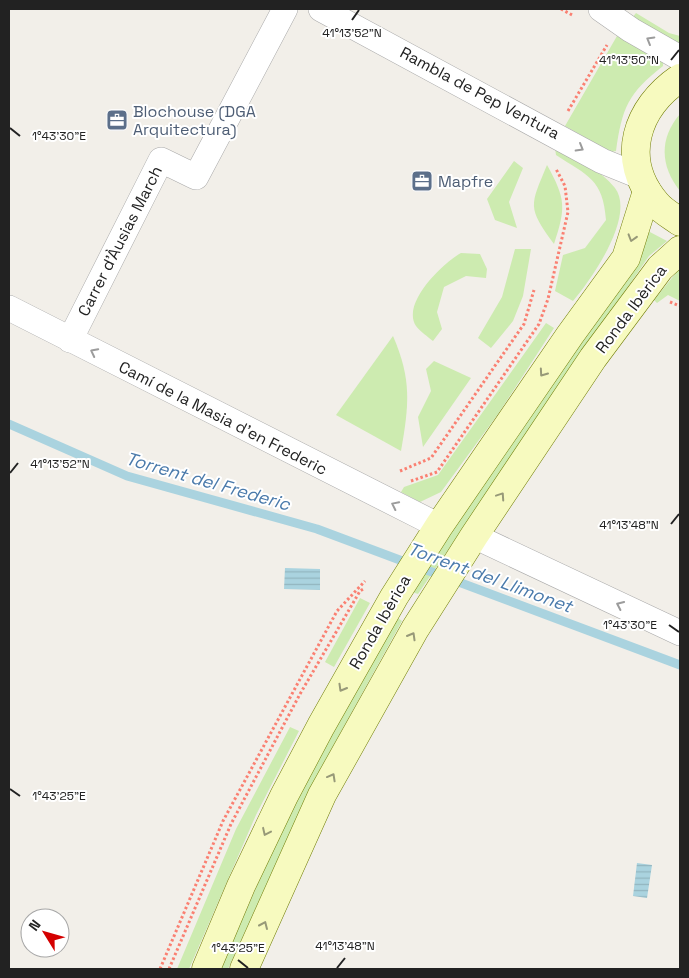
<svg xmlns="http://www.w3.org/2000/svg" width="689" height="978" viewBox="0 0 689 978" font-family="'Space Grotesk',sans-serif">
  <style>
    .grass { fill: #cdebb0 }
    .water { fill: url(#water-rules) }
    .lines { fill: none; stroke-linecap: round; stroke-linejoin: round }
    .stream { stroke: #aad3df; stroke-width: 9 }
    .street-casing { stroke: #a9a9a9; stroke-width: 26 }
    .secondary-casing { stroke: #707d05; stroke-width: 29 }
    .path { stroke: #fa8072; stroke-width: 3; stroke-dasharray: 2.5 2.5; stroke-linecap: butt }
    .street { stroke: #fff; stroke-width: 25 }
    .secondary { stroke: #f7fabf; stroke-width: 28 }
    .oneway { stroke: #9c9c9c }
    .oneway2 { stroke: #979978 }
    .ticks { fill: none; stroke: #222; stroke-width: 2 }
    .labels { text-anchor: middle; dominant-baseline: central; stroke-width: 4; stroke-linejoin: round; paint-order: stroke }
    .street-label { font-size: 16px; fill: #222; stroke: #fff }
    .service-label { font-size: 16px; fill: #4e5e75; stroke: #fff; text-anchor: start }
    .water-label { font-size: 18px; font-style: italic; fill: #4a7aab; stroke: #fff }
    .ticks-label { font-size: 12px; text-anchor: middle; fill: #222; stroke: #fff; stroke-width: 4; stroke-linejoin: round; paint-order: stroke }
  </style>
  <defs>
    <pattern id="water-rules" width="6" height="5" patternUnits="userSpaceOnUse" patternTransform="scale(1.25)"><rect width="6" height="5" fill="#aad3df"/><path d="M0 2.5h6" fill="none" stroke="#92b5bf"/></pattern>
  </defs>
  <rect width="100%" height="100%" fill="#f2efe9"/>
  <g class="grass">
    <path d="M636,13L669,33L680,36V44L632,18Z"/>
    <path d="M617,36L663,60V66C628,93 622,108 616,151L611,152L565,126Z"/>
    <path d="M680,114V191C660,166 659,138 680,114Z"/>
    <path d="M555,148C576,159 600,169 615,188C636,216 591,280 573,301L555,291L563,255L585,248L606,220C603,179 588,176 556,155Z"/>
    <path d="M514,161L523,168L509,202L517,228L495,220L487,199Z"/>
    <path d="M547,165C566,199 566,208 554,244C527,207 530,206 547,165Z"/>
    <path d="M648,231L667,241L649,256L418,594L412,592Z"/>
    <path d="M515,249H531L523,296L513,321L491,348L478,338L502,297Z"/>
    <path d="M461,253L480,254L487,269L486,278L466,276L444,287L437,312L442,329L433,341C428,337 420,331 416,326C401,303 443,263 461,253Z"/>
    <path d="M680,268V301L668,295L657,303L654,300Z"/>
    <path d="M546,323L554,328L498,414L441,492L420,502L401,492L404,487L438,475Z"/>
    <path d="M393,336C412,380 409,405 401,451L336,415Z"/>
    <path d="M434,361L471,378L423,447L418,417L431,391L426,369Z"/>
    <path d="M360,598L370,603L334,667L325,662Z"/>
    <path d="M398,618L402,621L311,786L228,969H221L274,846L331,735Z"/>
    <path d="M290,727L299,731L256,815L189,969H177L236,829Z"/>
  </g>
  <g class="water">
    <path d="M285,568L320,569V590L284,589Z"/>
    <path d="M637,863L652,865L647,898L633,896Z"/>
  </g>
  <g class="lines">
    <path class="stream" d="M9,424L127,476L317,529L680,665"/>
    <g class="street-casing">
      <g id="street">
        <path d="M321,9L602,161L639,176"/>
        <path d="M601,9L631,30L680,58"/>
        <path d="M9,308L439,526"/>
        <path d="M70,340L161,160L196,177L285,9"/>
        <path d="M474,536L680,633"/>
      </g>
    </g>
    <g class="secondary-casing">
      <g id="secondary">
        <path d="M680,78C636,108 619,159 656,203C662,211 672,216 680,222"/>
        <path d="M206,969L241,886L284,796L321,726L394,597L439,526L570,335L626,258L647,191"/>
        <path d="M244,969L322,795L415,629L474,536L593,358L660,268L680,250"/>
      </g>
    </g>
    <g class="path">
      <path d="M561,9L574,16"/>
      <path d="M568,111L607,45"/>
      <path d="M670,302L680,306"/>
      <path d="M400,471L431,458L524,324L534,290"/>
      <path d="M411,481L437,472L539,324L548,299L568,212L565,186L556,169"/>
      <path d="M160,969L223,821L337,611L365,581"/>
      <path d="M169,969L231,824L300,694L360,591L365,588"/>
    </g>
    <use href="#street" class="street"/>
    <use href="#secondary" class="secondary"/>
  </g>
  <defs><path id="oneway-chevron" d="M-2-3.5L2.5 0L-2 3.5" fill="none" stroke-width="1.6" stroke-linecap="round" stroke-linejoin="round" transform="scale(1.25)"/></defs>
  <g class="oneway">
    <use href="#oneway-chevron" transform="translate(650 40) rotate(-150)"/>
    <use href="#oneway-chevron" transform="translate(580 148) rotate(30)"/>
    <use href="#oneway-chevron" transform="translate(94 352) rotate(-153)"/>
    <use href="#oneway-chevron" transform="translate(395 505) rotate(-154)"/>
    <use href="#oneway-chevron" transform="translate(620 605) rotate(-155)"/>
  </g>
  <g class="oneway2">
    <use href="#oneway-chevron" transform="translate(632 238) rotate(107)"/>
    <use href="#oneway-chevron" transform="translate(543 373) rotate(125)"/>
    <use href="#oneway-chevron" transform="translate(501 496) rotate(-56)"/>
    <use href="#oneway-chevron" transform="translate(412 636) rotate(-60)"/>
    <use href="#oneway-chevron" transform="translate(342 688) rotate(120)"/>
    <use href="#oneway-chevron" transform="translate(332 777) rotate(-61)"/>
    <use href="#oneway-chevron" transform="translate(266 832) rotate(115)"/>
    <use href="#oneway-chevron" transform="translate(264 925) rotate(-66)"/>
  </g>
  <path class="ticks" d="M352,20L359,10M671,60L679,50M10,128L20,136M10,473L18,463M671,524L679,514M669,625L679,632M10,789L20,796M238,960L248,968M337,968L345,958"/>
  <defs>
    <g id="office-square" transform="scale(1.125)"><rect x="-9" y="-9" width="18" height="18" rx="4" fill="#5c6f8a" stroke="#fff"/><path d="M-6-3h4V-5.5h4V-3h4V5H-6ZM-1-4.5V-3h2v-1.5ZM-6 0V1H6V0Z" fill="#fff"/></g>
  </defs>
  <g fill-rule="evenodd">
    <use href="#office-square" x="117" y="120"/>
    <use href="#office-square" x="422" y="181"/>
  </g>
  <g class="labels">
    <g class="street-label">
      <text transform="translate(480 93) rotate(28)">Rambla de Pep Ventura</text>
      <text transform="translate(120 241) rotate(-63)">Carrer d'Àusias March</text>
      <text transform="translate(631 309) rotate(-53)">Ronda Ibèrica</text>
      <text transform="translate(223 418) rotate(27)">Camí de la Masia d'en Frederic</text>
      <text transform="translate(380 622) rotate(-60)">Ronda Ibèrica</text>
    </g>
    <g class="service-label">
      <text x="133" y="111">Blochouse (DGA<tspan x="133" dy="18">Arquitectura)</tspan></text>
      <text x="438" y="181">Mapfre</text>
    </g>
    <g class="water-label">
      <text transform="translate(208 481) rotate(16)">Torrent del Frederic</text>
      <text transform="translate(490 577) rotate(20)">Torrent del Llimonet</text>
    </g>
  </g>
  <g class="ticks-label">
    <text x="352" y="37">41°13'52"N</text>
    <text x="629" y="64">41°13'50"N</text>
    <text x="59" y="140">1°43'30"E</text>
    <text x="60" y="468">41°13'52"N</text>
    <text x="629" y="529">41°13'48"N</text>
    <text x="630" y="629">1°43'30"E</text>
    <text x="59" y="800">1°43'25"E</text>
    <text x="345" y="950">41°13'48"N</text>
    <text x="238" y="952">1°43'25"E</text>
  </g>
  <rect width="689" height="978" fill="none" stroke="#222222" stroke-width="20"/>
  <g transform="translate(45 933) rotate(307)"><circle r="24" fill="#ffffff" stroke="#a7a7a7"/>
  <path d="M0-4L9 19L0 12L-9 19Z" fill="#d40000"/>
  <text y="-8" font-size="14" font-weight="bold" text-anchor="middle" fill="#222222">N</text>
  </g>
</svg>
